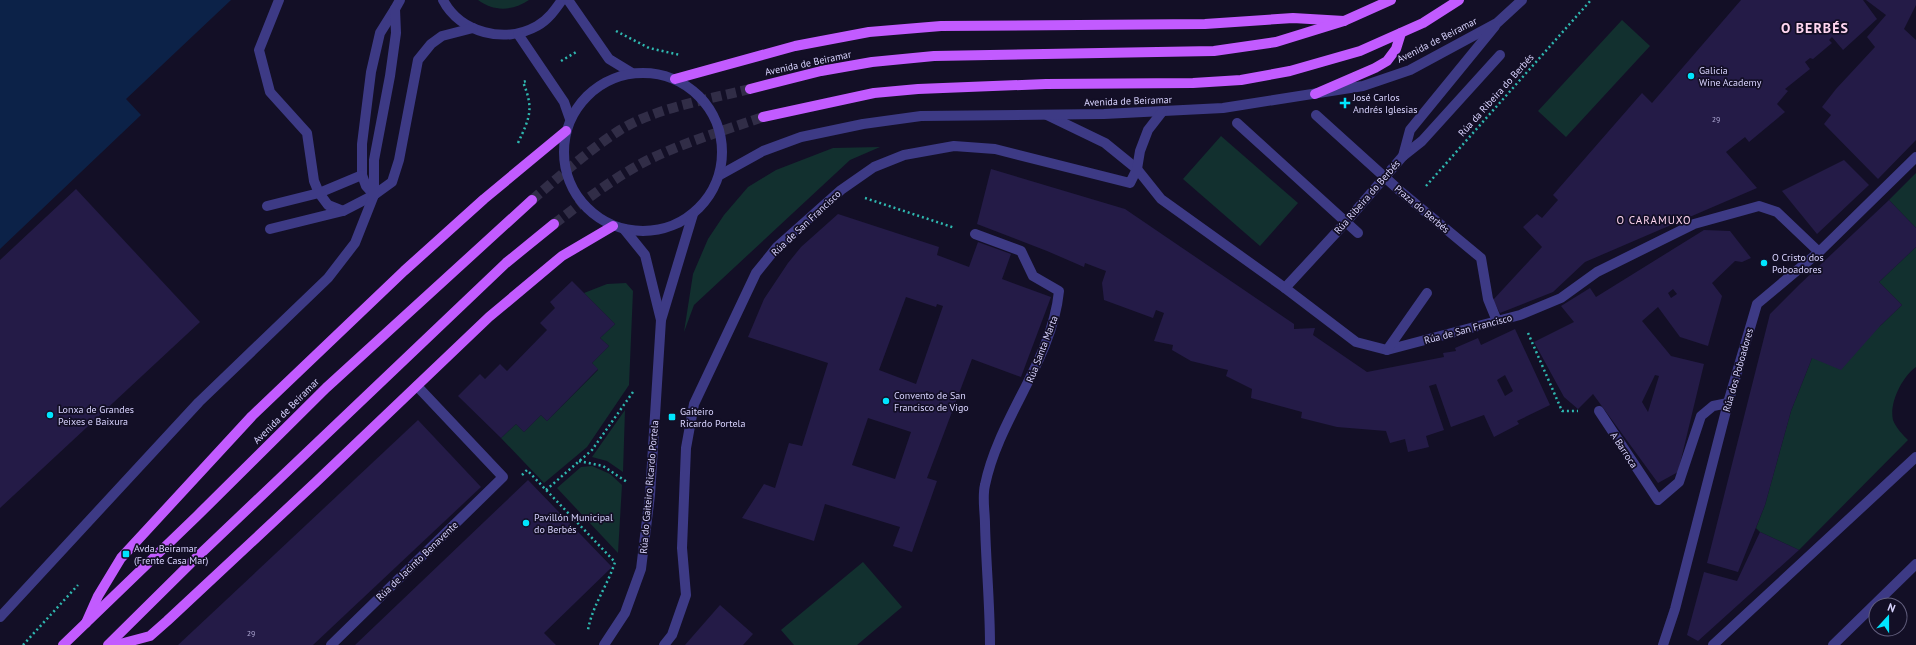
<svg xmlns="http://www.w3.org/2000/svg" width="1916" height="645" viewBox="0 0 1916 645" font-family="'PT Sans',sans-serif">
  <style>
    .green { fill: #12302f }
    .water { fill: #0c2248 }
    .building { fill: #241b47; fill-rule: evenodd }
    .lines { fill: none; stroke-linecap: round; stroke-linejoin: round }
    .primary-tunnel { stroke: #312d47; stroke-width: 10; stroke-dasharray: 10 5; stroke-linecap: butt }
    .path { stroke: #2fb8b0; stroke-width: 2.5; stroke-dasharray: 2 3; stroke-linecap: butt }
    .lane { stroke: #3d3a85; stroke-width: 10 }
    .street { stroke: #3d3a85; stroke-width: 10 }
    .primary { stroke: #c25bff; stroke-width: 10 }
    .poi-dot { fill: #00e5ff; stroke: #130f26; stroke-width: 1.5 }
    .labels { text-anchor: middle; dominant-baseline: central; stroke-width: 3.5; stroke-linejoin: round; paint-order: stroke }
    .number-label { font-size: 8px; fill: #aca6d1 }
    .street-label { font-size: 10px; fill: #d9d4ff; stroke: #130f26 }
    .poi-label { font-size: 10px; fill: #d9d4ff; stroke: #130f26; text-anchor: start }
    .neighbourhood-label { font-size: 11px; letter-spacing: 1px; fill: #ffd6f0; stroke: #130f26 }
    .district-label { font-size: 14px; font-weight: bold; letter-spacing: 1px; fill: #ffd6f0; stroke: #130f26 }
  </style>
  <rect width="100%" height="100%" fill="#130f26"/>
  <g class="green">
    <path d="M478,0H529C513,11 494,12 478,0Z"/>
    <path d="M1622,20L1650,46L1566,137L1538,111Z"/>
    <path d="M1221,136L1298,203L1260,246L1183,179Z"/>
    <path d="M880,147L850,160L694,305L684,332L693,274L708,239L724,215L748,187L776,170L833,148Z"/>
    <path d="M1916,173V228L1889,200Z"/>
    <path d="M1916,247V367C1902,377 1889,403 1893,420C1896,428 1903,435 1908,440L1799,550L1760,532L1756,528L1765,505L1791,411L1812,358L1880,326L1902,305L1879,282Z"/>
    <path d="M626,283L633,291L629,385L587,447L544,483L501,438L516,424L524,432L541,415L547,421L598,370L592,363L609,346L600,338L615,324L584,293L607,284Z"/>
    <path d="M625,410L623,472L607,461L592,457Z"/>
    <path d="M592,466L610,474L622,485L618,553L557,488L581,467Z"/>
    <path d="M863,562L902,607L857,645H794L781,630Z"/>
  </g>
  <path class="water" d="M0,0H231L126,99L141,115L0,249Z"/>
  <g class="building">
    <path d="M1741,0H1863L1877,19L1843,50L1832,37L1829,40L1832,43L1813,59L1810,58L1805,62L1810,69L1785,89L1788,91L1777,104L1785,112L1749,142L1745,137L1726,152L1757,188L1585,262L1553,292L1500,313L1493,300L1542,247L1523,227L1537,214L1542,218L1558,200L1553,195L1642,93L1652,103Z"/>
    <path d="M1866,0H1916V5L1904,29L1916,40V140L1878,179L1824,124L1831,115L1822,107L1836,89L1875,47L1867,37L1886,15Z"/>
    <path d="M1844,160L1869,185L1817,234L1782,191Z"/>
    <path d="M991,169L1125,209L1294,324V329L1315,328L1313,335L1367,372L1444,357L1443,353L1456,351L1455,348L1478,338L1481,345L1515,329L1550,405L1517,421L1519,424L1494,437L1484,415L1451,427L1436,384L1429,386L1444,430L1426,436L1429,447L1408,452L1405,439L1390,443L1386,431L1337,427L1301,418L1302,412L1251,398L1252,389L1226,376L1228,370L1191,361L1172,350L1173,345L1154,341L1164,313L1156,310L1153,318L1104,300L1102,283L1106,271L1085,263L1084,267L1047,251L977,224ZM1505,375L1513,391L1505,396L1497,380Z"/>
    <path d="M76,189L200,322L0,508V260Z"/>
    <path d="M1889,200L1916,228V247L1879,282L1902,305L1880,326L1841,370L1812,358L1791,411L1765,505L1738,572L1707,563L1770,314L1800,284Z"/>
    <path d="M838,214L939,247L937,255L969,267L978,242L1011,254L1002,279L1051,297L1021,377L972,359L927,478L937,481L912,552L893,546L900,527L825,504L814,541L742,518L764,484L775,488L789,443L802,446L828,363L748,337L764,299L788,263L801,247ZM906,297L936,307L937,304L943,306L916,384L879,370ZM868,418L911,432L895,479L852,465Z"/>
    <path d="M1704,230L1730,231L1751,258L1742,262L1735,261L1712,283L1722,296L1708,346L1680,337L1658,307L1642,321L1671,356L1704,364L1678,472L1658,483L1593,394L1578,409L1564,397L1534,342L1574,322L1561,306L1590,288L1596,297ZM1673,289L1677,294L1671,298L1668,293ZM1655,375L1659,376L1648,412L1642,402Z"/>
    <path d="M572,281L615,324L600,338L609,346L592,363L598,369L547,421L541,415L524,432L516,424L501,438L458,396L480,374L485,379L500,364L507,371L547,330L540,323L555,308L550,302Z"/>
    <path d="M418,420L481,487L313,645H178Z"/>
    <path d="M528,480L612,567L544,633L556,645H355Z"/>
    <path d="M1760,532L1799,550L1698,641L1687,635L1704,572L1737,581Z"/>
    <path d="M720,605L753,634L743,645H685Z"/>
  </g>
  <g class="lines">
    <g class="primary-tunnel">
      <path d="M532,200C560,176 589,150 620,130C655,108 710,99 750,89"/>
      <path d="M554,224C584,201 615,177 648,160C685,142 725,130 763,117"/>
    </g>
    <g class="path">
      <path d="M616,31L649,48L680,55"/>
      <path d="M561,61L578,51"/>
      <path d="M518,143C530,117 534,109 523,82L526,81"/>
      <path d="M1426,186L1591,0"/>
      <path d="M865,198L955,228"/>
      <path d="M1528,333L1562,411H1578"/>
      <path d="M579,461L603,466L627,482"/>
      <path d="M522,475L527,470L615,562C608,585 592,606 588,630"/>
      <path d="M546,490L592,450L633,392"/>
      <path d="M23,645L78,585"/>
    </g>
    <g class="lane">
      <path d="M279,0L259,50L270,92L307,133L314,181L319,193L328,205L343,211"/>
      <path d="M443,0C460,33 505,44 537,26C548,20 555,10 562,0"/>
      <path d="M568,0L609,59L632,73"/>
      <path d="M518,34L564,102L570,119"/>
      <path d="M1403,156L1422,141L1500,55"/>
      <path d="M374,195L366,186L362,175V144L371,72L380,33L395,9"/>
      <path d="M267,206L319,193L362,175"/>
      <path d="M270,229L343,211L374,195L392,182L399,160L418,60L431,44L442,36L473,28"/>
      <path d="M0,617L199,402L328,278L355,243L374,195V160L390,76L396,33L395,9L400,0"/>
    </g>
    <g class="street">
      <circle cx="643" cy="152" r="79"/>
      <path d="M1047,115L1105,143L1137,169L1161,199L1285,288L1356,342L1387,350L1520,315L1561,298L1597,272L1694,224L1759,206L1777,212L1819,252"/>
      <path d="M1316,115L1399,190L1481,258L1488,299L1497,321"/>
      <path d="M1237,123L1358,233"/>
      <path d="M720,175L763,151L801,137L863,124L921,116L1104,114L1223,108L1363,86L1410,70L1497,23L1522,0"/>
      <path d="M624,229L645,255L661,320"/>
      <path d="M975,234L1021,251L1033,276L1059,291C1052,361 999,417 985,485C982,497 985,512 985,524C986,564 990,605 990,645"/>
      <path d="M1285,288L1346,222L1403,156L1410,130L1495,26"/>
      <path d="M1387,350L1427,293"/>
      <path d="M1599,411L1658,500L1679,482L1701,416L1713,406L1728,403"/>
      <path d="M331,645L503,477L417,386"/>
      <path d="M604,645L625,613L641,569L650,495L661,320L693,214"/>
      <path d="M664,645L672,635L686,595L682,548L686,448L694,404L756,273L777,247L841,190L874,167L904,155L954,146L995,149L1130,183L1137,169L1140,151L1148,130L1162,112"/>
      <path d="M1663,645L1675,609L1728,403L1757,304L1819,252L1916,157"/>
      <path d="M1713,645L1916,457"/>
      <path d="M1833,645L1916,564"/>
    </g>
    <g class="primary">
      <path d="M675,79L795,46L869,32L941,26L1205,24L1293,18L1344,21"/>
      <path d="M750,89L821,71L872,62L934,56L1214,51L1276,42L1344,21L1391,0"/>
      <path d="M1315,94L1375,68L1387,61L1396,49L1401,33"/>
      <path d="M763,117L874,93L918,89L1046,84L1193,83L1241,80L1290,71L1360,51L1423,23L1459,0"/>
      <path d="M86,623L98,596L121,558L252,416L404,271L484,199L566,131"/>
      <path d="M63,645L197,516L326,388L532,200"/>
      <path d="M108,645L196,558L506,263L554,224"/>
      <path d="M116,645L150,636L167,621L316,482L489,317L562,256L613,226"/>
    </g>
  </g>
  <g class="poi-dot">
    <circle cx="1691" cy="76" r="4"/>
    <path d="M1343 97h4v4h4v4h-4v4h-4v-4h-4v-4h4z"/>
    <circle cx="1764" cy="263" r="4"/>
    <circle cx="886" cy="401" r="4"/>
    <circle cx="50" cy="415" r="4"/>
    <rect x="668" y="413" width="8" height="8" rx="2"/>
    <circle cx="526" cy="523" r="4"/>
    <rect x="122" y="550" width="8" height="8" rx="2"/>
  </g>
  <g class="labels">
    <g class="number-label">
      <text x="1716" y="119">29</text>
      <text x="251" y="633">29</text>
    </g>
    <g class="street-label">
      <text transform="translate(1437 40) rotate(-27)">Avenida de Beiramar</text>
      <text transform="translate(808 63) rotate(-12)">Avenida de Beiramar</text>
      <text transform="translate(1496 95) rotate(-48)">Rúa da Ribeira do Berbés</text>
      <text transform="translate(1128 101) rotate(-2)">Avenida de Beiramar</text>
      <text transform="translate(1367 197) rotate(-49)">Rúa Ribeira do Berbés</text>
      <text transform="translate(1422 209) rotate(40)">Praza do Berbés</text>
      <text transform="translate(806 223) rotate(-43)">Rúa de San Francisco</text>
      <text transform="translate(1468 329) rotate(-15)">Rúa de San Francisco</text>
      <text transform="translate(1042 349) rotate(-69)">Rúa Santa Marta</text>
      <text transform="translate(1738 370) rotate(-74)">Rúa dos Poboadores</text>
      <text transform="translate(286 411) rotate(-45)">Avenida de Beiramar</text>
      <text transform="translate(1624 450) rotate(57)">A Barroca</text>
      <text transform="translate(649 487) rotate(-85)">Rúa do Gaiteiro Ricardo Portela</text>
      <text transform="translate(417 561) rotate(-44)">Rúa de Jacinto Benavente</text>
    </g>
    <g class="poi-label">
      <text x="1699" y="70">Galicia<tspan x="1699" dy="12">Wine Academy</tspan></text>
      <text x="1353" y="97">José Carlos<tspan x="1353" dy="12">Andrés Iglesias</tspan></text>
      <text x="1772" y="257">O Cristo dos<tspan x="1772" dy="12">Poboadores</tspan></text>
      <text x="894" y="395">Convento de San<tspan x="894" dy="12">Francisco de Vigo</tspan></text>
      <text x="58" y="409">Lonxa de Grandes<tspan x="58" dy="12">Peixes e Baixura</tspan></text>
      <text x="680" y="411">Gaiteiro<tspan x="680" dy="12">Ricardo Portela</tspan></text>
      <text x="534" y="517">Pavillón Municipal<tspan x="534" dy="12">do Berbés</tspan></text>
      <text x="134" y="548">Avda. Beiramar<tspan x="134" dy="12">(Frente Casa Mar)</tspan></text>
    </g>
    <g class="neighbourhood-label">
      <text x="1654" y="220">O CARAMUXO</text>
    </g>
    <g class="district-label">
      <text x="1815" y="28">O BERBÉS</text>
    </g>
  </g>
  <g transform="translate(1888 617) rotate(21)"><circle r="19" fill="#130f26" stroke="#625e7d"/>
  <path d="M0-3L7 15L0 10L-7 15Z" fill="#00e5ff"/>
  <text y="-6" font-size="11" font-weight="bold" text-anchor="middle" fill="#d9d4ff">N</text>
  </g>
</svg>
